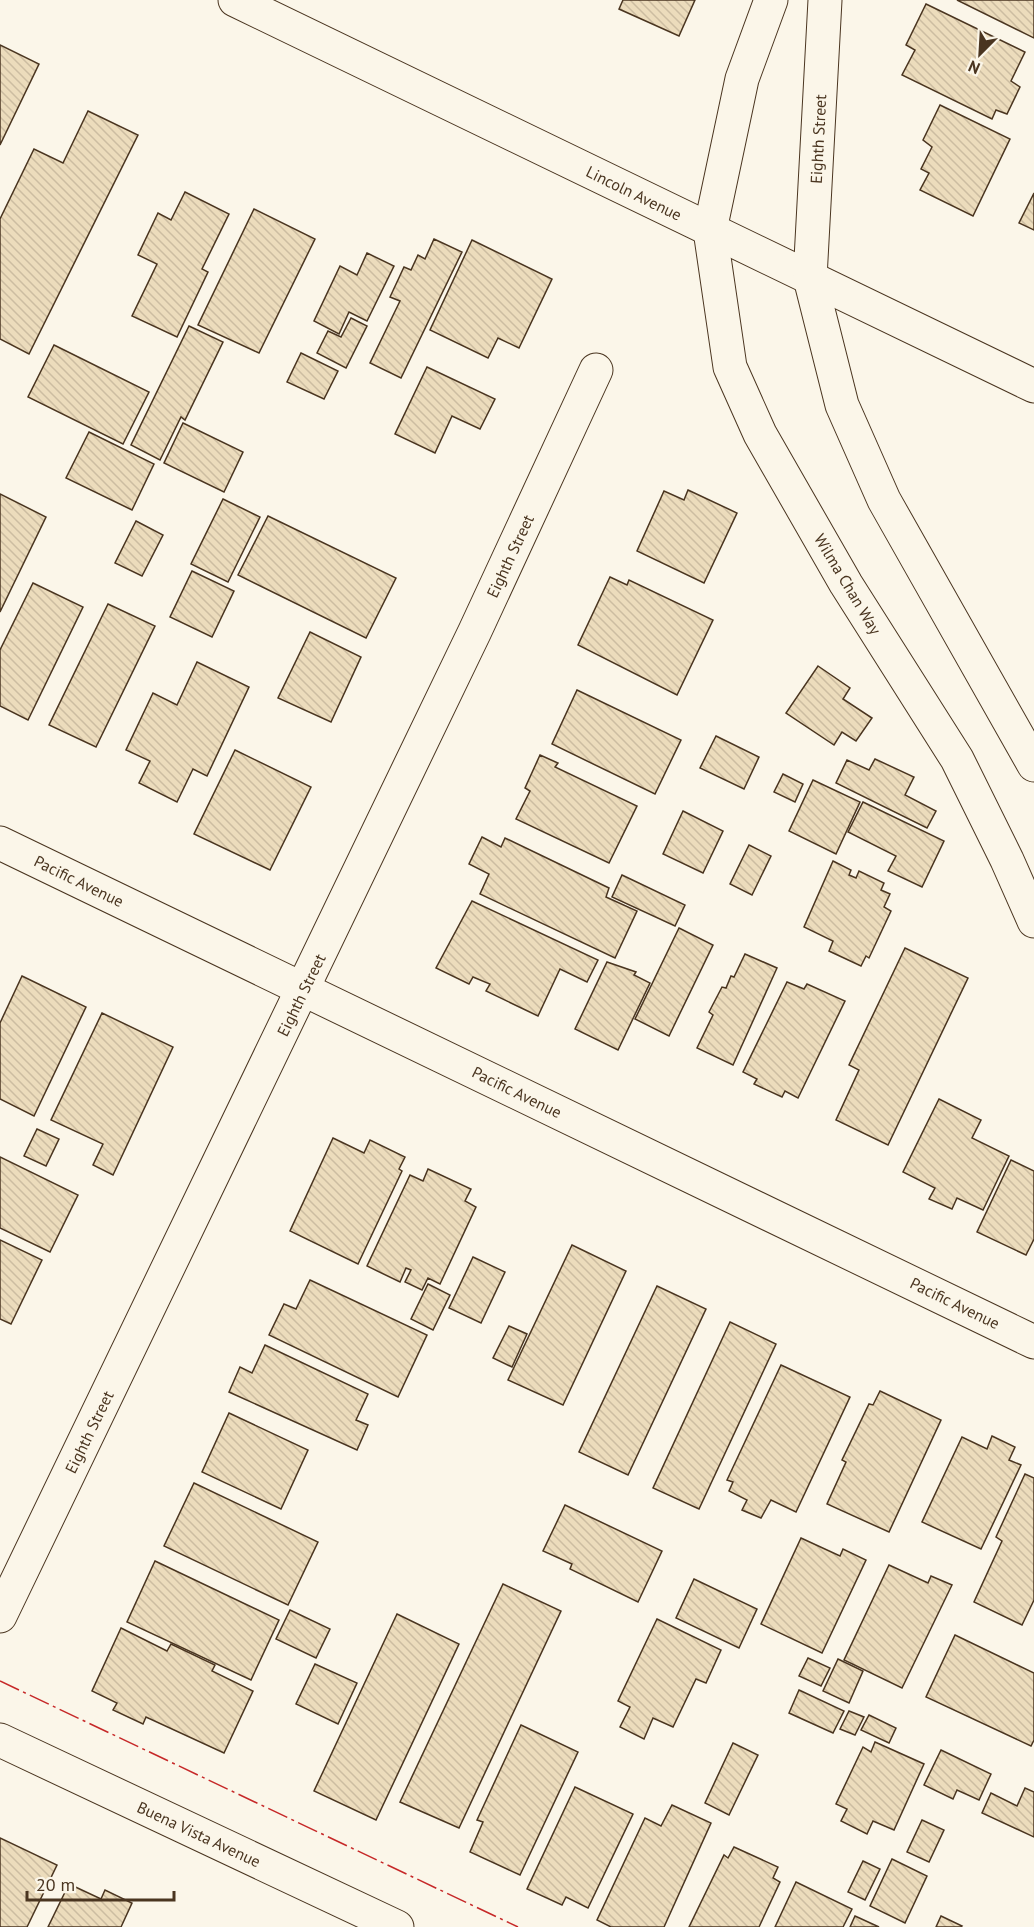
<svg xmlns="http://www.w3.org/2000/svg" width="1034" height="1927" viewBox="0 0 1034 1927" font-family="'PT Sans',sans-serif">
  <style>
    .building { fill: url(#building-back-hatch); stroke: #4a3520; stroke-width: 1.5 }
    .lines { fill: none; stroke-linecap: round; stroke-linejoin: round }
    .minor-casing { stroke: #4a3520; stroke-width: 35 }
    .secondary-casing { stroke: #4a3520; stroke-width: 35 }
    .minor { stroke: #fbf6e9; stroke-width: 33 }
    .secondary { stroke: #fbf6e9; stroke-width: 33 }
    .power { stroke: #c62828; stroke-width: 1.5; stroke-dasharray: 21 4.5 3 4.5; stroke-linecap: butt }
    .labels { text-anchor: middle; dominant-baseline: central; stroke-width: 4.5; stroke-linejoin: round; paint-order: stroke }
    .street-label { font-size: 16px; fill: #4a3520; stroke: #fbf6e9 }
  </style>
  <defs>
    <pattern id="building-back-hatch" width="6" height="6" patternUnits="userSpaceOnUse" patternTransform="scale(1.5)"><rect width="6" height="6" fill="#ecdcbc"/><path d="M-1 5l2 2M0 0l6 6M5-1l2 2" fill="none" stroke="#ccbda1"/></pattern>
  </defs>
  <rect width="100%" height="100%" fill="#fbf6e9"/>
  <g class="building">
    <path d="M623,0H695L679,36L619,9Z"/>
    <path d="M957,0H1034V38Z"/>
    <path d="M926,4L1025,52L1011,81L1020,87L1007,114L996,110L992,119L902,75L915,50L906,45Z"/>
    <path d="M0,45L39,64L0,145Z"/>
    <path d="M940,105L1010,139L973,216L920,190L929,173L921,169L932,147L923,140Z"/>
    <path d="M88,111L138,135L29,354L0,339V219L34,149L63,163Z"/>
    <path d="M185,192L229,214L202,269L208,272L177,337L132,316L157,264L138,255L158,213L171,220Z"/>
    <path d="M1034,193V230L1019,223Z"/>
    <path d="M254,209L315,239L259,353L198,325Z"/>
    <path d="M434,239L462,252L401,378L370,363L400,301L390,297L404,267L411,270L418,255L425,259Z"/>
    <path d="M472,240L552,279L519,348L498,338L488,358L430,330Z"/>
    <path d="M367,253L394,266L367,321L349,312L339,334L314,321L340,266L357,275Z"/>
    <path d="M351,318L367,326L346,368L317,353L328,331L341,337Z"/>
    <path d="M189,326L223,342L185,420L181,417L160,460L131,445Z"/>
    <path d="M54,345L149,392L123,444L28,397Z"/>
    <path d="M301,353L338,371L324,399L287,382Z"/>
    <path d="M427,367L495,399L480,429L452,416L435,453L395,434Z"/>
    <path d="M183,423L243,452L224,492L164,463Z"/>
    <path d="M89,432L154,464L132,510L66,478Z"/>
    <path d="M688,490L737,513L704,583L637,551L664,491L684,500Z"/>
    <path d="M0,494L46,517L0,612Z"/>
    <path d="M223,499L260,517L228,582L191,564Z"/>
    <path d="M268,516L396,578L366,638L238,575Z"/>
    <path d="M136,521L163,535L142,576L115,563Z"/>
    <path d="M192,571L234,591L212,637L170,617Z"/>
    <path d="M610,577L627,585L629,580L713,620L677,695L578,645Z"/>
    <path d="M33,583L83,607L28,720L0,706V650Z"/>
    <path d="M108,604L155,626L96,747L49,725Z"/>
    <path d="M310,632L361,657L331,722L278,698Z"/>
    <path d="M197,662L249,687L207,776L193,769L177,802L139,783L150,761L126,750L153,693L177,705Z"/>
    <path d="M818,666L850,688L843,699L872,718L856,741L842,732L834,745L786,713Z"/>
    <path d="M577,690L681,740L655,794L552,744Z"/>
    <path d="M716,736L759,757L744,789L700,768Z"/>
    <path d="M235,750L311,787L270,870L194,834Z"/>
    <path d="M540,755L558,763L555,767L637,806L609,863L516,819L530,791L525,788Z"/>
    <path d="M875,759L914,777L905,795L936,811L927,828L836,783L847,760L869,770Z"/>
    <path d="M783,774L803,784L795,802L774,792Z"/>
    <path d="M813,780L860,802L836,854L789,831Z"/>
    <path d="M863,802L944,841L922,887L888,871L896,856L848,832Z"/>
    <path d="M683,811L723,831L703,873L663,854Z"/>
    <path d="M482,837L501,847L505,838L609,888L606,897L637,911L615,958L480,894L489,874L469,864Z"/>
    <path d="M749,845L771,856L752,895L730,884Z"/>
    <path d="M833,861L851,870L849,875L856,878L859,871L884,883L881,890L890,894L884,907L891,911L869,958L866,956L861,966L829,951L833,941L804,927Z"/>
    <path d="M622,875L685,905L675,926L612,897Z"/>
    <path d="M472,901L598,960L587,982L560,969L538,1016L486,991L490,984L473,977L469,984L436,968Z"/>
    <path d="M679,928L713,945L669,1036L635,1019Z"/>
    <path d="M905,948L968,978L888,1145L836,1120L859,1070L849,1065Z"/>
    <path d="M745,954L777,968L733,1065L697,1048L713,1015L709,1012L722,987L726,988L731,976L734,977Z"/>
    <path d="M607,962L636,972L634,975L650,983L618,1050L575,1029Z"/>
    <path d="M22,976L86,1007L34,1116L0,1099V1023Z"/>
    <path d="M787,982L804,989L807,984L845,1001L798,1098L785,1091L782,1097L754,1084L757,1079L743,1072Z"/>
    <path d="M102,1013L173,1047L113,1175L93,1165L103,1144L51,1120Z"/>
    <path d="M939,1099L981,1120L972,1138L1009,1156L983,1210L957,1198L952,1209L929,1199L935,1188L903,1172Z"/>
    <path d="M37,1129L59,1139L46,1166L24,1156Z"/>
    <path d="M333,1138L364,1153L370,1140L405,1157L399,1169L402,1171L358,1264L290,1231Z"/>
    <path d="M0,1157L78,1195L50,1252L0,1228Z"/>
    <path d="M1011,1160L1034,1171V1239L1026,1255L977,1232Z"/>
    <path d="M428,1169L471,1189L465,1201L476,1207L440,1284L428,1278L422,1290L405,1282L411,1270L406,1268L400,1282L367,1266L410,1175L423,1181Z"/>
    <path d="M0,1240L42,1260L11,1324L0,1319Z"/>
    <path d="M572,1245L626,1271L563,1405L508,1380Z"/>
    <path d="M473,1257L505,1272L481,1323L449,1308Z"/>
    <path d="M310,1280L427,1335L398,1397L269,1335L284,1304L296,1309Z"/>
    <path d="M428,1284L450,1295L433,1330L411,1319Z"/>
    <path d="M657,1286L706,1309L628,1475L579,1452Z"/>
    <path d="M730,1322L776,1344L699,1509L653,1488Z"/>
    <path d="M509,1326L527,1334L512,1367L493,1358Z"/>
    <path d="M265,1345L368,1394L356,1420L368,1425L357,1450L229,1392L240,1367L252,1373Z"/>
    <path d="M781,1365L850,1397L796,1512L771,1500L761,1518L742,1510L747,1500L729,1491L733,1482L727,1480Z"/>
    <path d="M880,1391L941,1420L889,1532L827,1504L846,1462L842,1460L869,1404L873,1405Z"/>
    <path d="M229,1413L308,1450L281,1509L202,1472Z"/>
    <path d="M992,1436L1015,1447L1009,1460L1021,1465L981,1549L922,1522L962,1437L987,1449Z"/>
    <path d="M1025,1474L1034,1478V1600L1022,1625L974,1602L1002,1541L996,1537Z"/>
    <path d="M194,1483L318,1542L288,1605L164,1546Z"/>
    <path d="M565,1505L662,1551L638,1602L570,1569L572,1564L543,1551Z"/>
    <path d="M801,1538L840,1556L843,1549L866,1560L822,1653L761,1624Z"/>
    <path d="M155,1561L279,1620L251,1680L127,1622Z"/>
    <path d="M889,1565L928,1583L931,1576L952,1585L902,1688L844,1660Z"/>
    <path d="M694,1579L757,1609L739,1648L676,1618Z"/>
    <path d="M503,1584L561,1611L459,1828L400,1802Z"/>
    <path d="M290,1610L330,1629L316,1658L276,1639Z"/>
    <path d="M397,1614L459,1644L376,1820L314,1791Z"/>
    <path d="M657,1619L721,1650L706,1683L696,1679L673,1727L653,1718L644,1739L620,1727L630,1707L618,1701Z"/>
    <path d="M121,1628L167,1651L171,1644L215,1665L212,1671L253,1691L224,1753L146,1717L143,1724L113,1710L117,1703L92,1691Z"/>
    <path d="M955,1635L1034,1673V1740L1031,1746L926,1697Z"/>
    <path d="M808,1658L830,1668L821,1686L799,1676Z"/>
    <path d="M838,1659L863,1671L849,1703L823,1691Z"/>
    <path d="M315,1664L357,1683L338,1724L296,1704Z"/>
    <path d="M799,1690L844,1711L833,1733L789,1713Z"/>
    <path d="M849,1711L864,1717L855,1735L840,1729Z"/>
    <path d="M869,1715L896,1728L889,1743L861,1730Z"/>
    <path d="M521,1725L578,1752L520,1875L470,1852L483,1822L477,1820Z"/>
    <path d="M875,1742L924,1764L894,1830L873,1821L867,1834L841,1821L847,1809L836,1804L863,1747L871,1752Z"/>
    <path d="M733,1743L758,1755L729,1815L705,1803Z"/>
    <path d="M941,1750L991,1774L979,1800L957,1790L953,1799L924,1785Z"/>
    <path d="M575,1787L633,1814L588,1908L566,1897L562,1905L527,1889Z"/>
    <path d="M1025,1788L1034,1792V1837L982,1813L991,1793L1017,1806Z"/>
    <path d="M672,1805L711,1823L664,1927H611L597,1920L645,1818L661,1826Z"/>
    <path d="M922,1820L944,1830L929,1862L907,1852Z"/>
    <path d="M0,1838L57,1865L27,1927H0Z"/>
    <path d="M734,1847L778,1867L773,1878L780,1882L759,1927H689L724,1855L728,1858Z"/>
    <path d="M892,1859L927,1876L905,1923L870,1906Z"/>
    <path d="M863,1861L880,1869L865,1900L848,1892Z"/>
    <path d="M796,1882L852,1909L843,1927H775Z"/>
    <path d="M69,1884L101,1899L105,1890L132,1903L121,1927H48Z"/>
    <path d="M855,1916L879,1927H850Z"/>
    <path d="M941,1916L962,1926L961,1927H936Z"/>
  </g>
  <g class="lines">
    <g class="minor-casing">
      <g id="minor">
        <path d="M0,843L1034,1342"/>
        <path d="M0,1616L475,631L596,370"/>
        <path d="M0,1740L397,1927"/>
      </g>
    </g>
    <g class="secondary-casing">
      <g id="secondary">
        <path d="M235,0L1034,386"/>
        <path d="M771,0L742,79L710,230L730,367L760,434L846,584L957,759L1007,860L1034,921"/>
        <path d="M825,0L810,278L842,405L884,500L1034,765"/>
      </g>
    </g>
    <use href="#minor" class="minor"/>
    <use href="#secondary" class="secondary"/>
    <path class="power" d="M0,1681L518,1927"/>
  </g>
  <g class="labels">
    <g class="street-label">
      <text transform="translate(818 139) rotate(-87)">Eighth Street</text>
      <text transform="translate(634 193) rotate(26)">Lincoln Avenue</text>
      <text transform="translate(510 556) rotate(-65)">Eighth Street</text>
      <text transform="translate(848 584) rotate(59)">Wilma Chan Way</text>
      <text transform="translate(79 881) rotate(26)">Pacific Avenue</text>
      <text transform="translate(301 995) rotate(-64)">Eighth Street</text>
      <text transform="translate(517 1092) rotate(26)">Pacific Avenue</text>
      <text transform="translate(955 1303) rotate(26)">Pacific Avenue</text>
      <text transform="translate(89 1432) rotate(-64)">Eighth Street</text>
      <text transform="translate(199 1834) rotate(25)">Buena Vista Avenue</text>
    </g>
  </g>
  <g transform="translate(980 54) rotate(204)" stroke="#fbf6e9" stroke-width="4.5" paint-order="stroke">
  <path d="M0-4.5L10 22L0 15L-10 22Z" fill="#4a3520"/>
  <text y="-9" font-size="16" font-weight="bold" text-anchor="middle" fill="#4a3520">N</text>
  </g>
  <path d="M27 1891v9h147v-9" fill="none" stroke="#4a3520" stroke-width="3"/>
  <text x="36" y="1891" font-size="18" fill="#4a3520" stroke="#fbf6e9" stroke-width="4.5" paint-order="stroke">20 m</text>
</svg>
